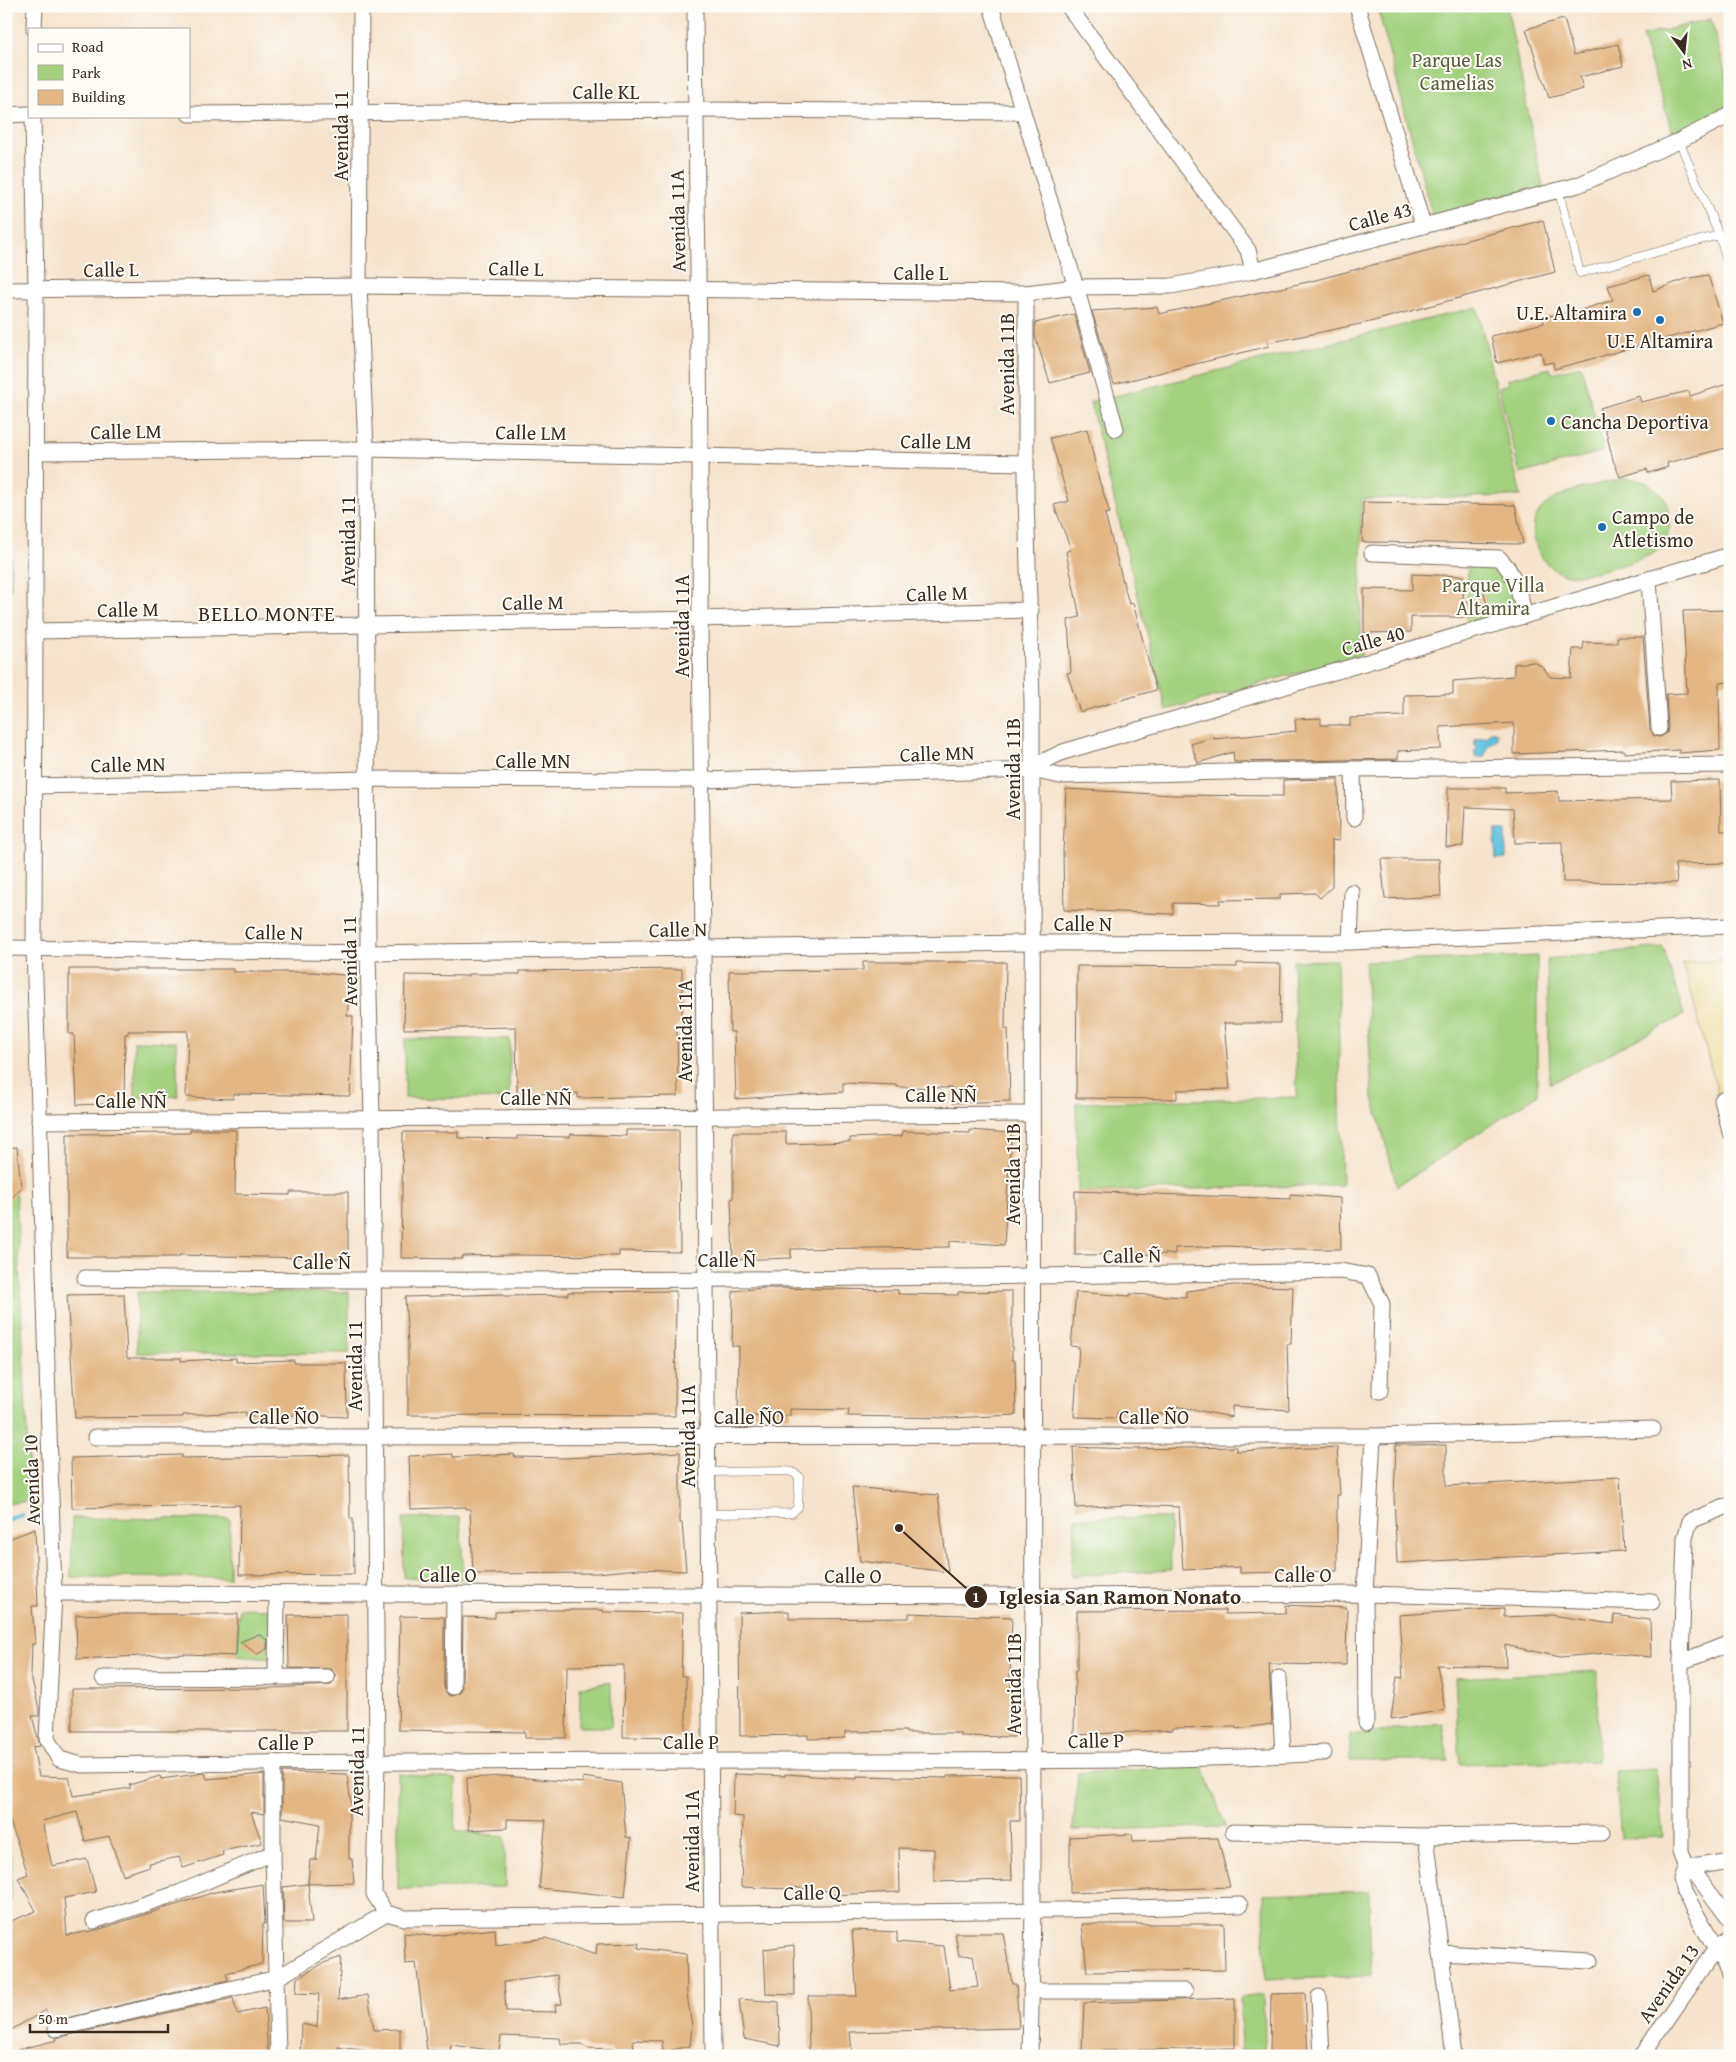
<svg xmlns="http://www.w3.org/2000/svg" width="1736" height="2062" viewBox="0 0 1736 2062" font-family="'Gentium Book Plus',serif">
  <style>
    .green { fill: #a3d17f; stroke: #6f7e4e }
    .sand { fill: #eeda9e; stroke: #94825e }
    .water { fill: #62c2e0; stroke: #4e767f }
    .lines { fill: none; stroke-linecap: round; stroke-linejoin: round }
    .stream { stroke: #62c2e0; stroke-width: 5.5 }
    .building { fill: #e3b683; fill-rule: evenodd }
    .service-casing { stroke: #7c6b5b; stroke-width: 9 }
    .minor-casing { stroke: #7c6b5b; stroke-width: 17 }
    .service { stroke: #fff; stroke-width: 8 }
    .minor { stroke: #fff; stroke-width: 15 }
    .poi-dot { fill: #1f6fb2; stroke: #fdfcf7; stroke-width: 2 }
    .labels { text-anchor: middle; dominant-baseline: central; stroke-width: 4; stroke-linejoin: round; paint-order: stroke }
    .park-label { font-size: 20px; fill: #5a5c3b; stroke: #fdfcf7 }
    .street-label { font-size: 20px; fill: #3b2a1e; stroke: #fdfcf7 }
    .poi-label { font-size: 20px; fill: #3b2a1e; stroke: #fdfcf7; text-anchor: start }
    .neighbourhood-label { font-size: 21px; letter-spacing: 1px; fill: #3b2a1e; stroke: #fdfcf7 }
    .leader { fill: none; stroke: #3b2a1e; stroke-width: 2 }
    .callout-dot { fill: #3b2a1e; stroke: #fdfcf7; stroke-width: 2 }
    .mark-label { font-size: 15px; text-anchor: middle; font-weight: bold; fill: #fff }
    .callout-label { font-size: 21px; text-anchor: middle; font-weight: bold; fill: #3b2a1e; stroke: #fdfcf7; stroke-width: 4; stroke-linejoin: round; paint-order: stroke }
  </style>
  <rect width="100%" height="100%" fill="#fdfcf7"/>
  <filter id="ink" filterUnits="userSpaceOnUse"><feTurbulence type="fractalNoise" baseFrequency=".02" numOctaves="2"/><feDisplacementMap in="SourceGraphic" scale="10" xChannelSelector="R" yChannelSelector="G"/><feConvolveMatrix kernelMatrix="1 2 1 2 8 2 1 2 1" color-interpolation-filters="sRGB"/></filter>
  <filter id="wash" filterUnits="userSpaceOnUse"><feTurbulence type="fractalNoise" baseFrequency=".0096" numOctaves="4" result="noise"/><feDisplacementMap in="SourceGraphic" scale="20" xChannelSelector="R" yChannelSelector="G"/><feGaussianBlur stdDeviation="1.12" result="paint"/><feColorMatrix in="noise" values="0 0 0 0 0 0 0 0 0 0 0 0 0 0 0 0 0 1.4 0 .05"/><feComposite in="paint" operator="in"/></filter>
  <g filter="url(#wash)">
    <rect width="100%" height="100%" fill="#f6e3cd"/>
    <g class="green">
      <path d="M1377,6H1507L1544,193L1434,222Z"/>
      <path d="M1711,19L1730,91V108L1673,134L1642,36Z"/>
      <path d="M1477,307L1521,496L1361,499V655L1166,710L1090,402Z"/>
      <path d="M1581,366L1604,451L1520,474L1498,387L1509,384L1508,379L1550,368L1552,373Z"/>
      <path d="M6,459H9L11,588H6Z"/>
      <path d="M1625,478C1638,479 1649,482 1659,492C1674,507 1673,538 1657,551C1644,561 1594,573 1577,575C1542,580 1518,527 1545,505C1566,488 1600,485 1625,478Z"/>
      <path d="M1468,566H1511L1526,613L1466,631Z"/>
      <path d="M1663,947L1684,1015L1550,1084L1547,959Z"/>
      <path d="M1537,956V1095L1397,1186L1372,1094L1365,962Z"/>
      <path d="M1337,960L1342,1185L1078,1192L1076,1103L1297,1097L1293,961Z"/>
      <path d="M405,1039H510L509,1099L405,1098Z"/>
      <path d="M134,1041L176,1042L178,1096L135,1098Z"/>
      <path d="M16,1194L30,1501L6,1504V1195Z"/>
      <rect x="137" y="1292" width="212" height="61"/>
      <path d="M460,1517L464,1579L404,1578L403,1518Z"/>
      <path d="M72,1518L230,1519L229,1578L71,1577Z"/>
      <path d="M1075,1518H1170L1171,1570L1071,1576Z"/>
      <path d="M239,1608L272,1609V1659L236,1656Z"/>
      <path d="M1598,1671L1597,1761L1460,1764L1455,1678Z"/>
      <path d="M611,1682V1727H579L580,1687Z"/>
      <path d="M1442,1723L1448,1761H1350V1735Z"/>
      <path d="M1203,1766L1226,1827L1073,1830L1078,1773Z"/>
      <path d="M1656,1769L1663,1837L1621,1839L1615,1771Z"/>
      <path d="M398,1774L456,1779L455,1830L505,1837V1887L398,1889Z"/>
      <path d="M7,1830L12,1863L11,1900L6,1902Z"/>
      <path d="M1369,1891L1371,1976L1265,1980L1264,1895Z"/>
      <path d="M1263,1995L1264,2049L1242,2051L1240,1998Z"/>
    </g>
    <path class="sand" d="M1730,959V1081L1719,1098L1683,963Z"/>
    <g class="water">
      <path d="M1491,731L1497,733V739L1489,745L1484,757H1476L1474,753L1477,747L1475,745V739L1486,737Z"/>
      <path d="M1495,831H1506V858L1496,859Z"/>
    </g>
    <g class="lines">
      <path class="stream" d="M6,1521L21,1515"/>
    </g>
    <g id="blocks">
      <g class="building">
        <path d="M1564,19L1574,55L1618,44L1623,66L1580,77L1583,89L1549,98L1526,29Z"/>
        <path d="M1543,220L1555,272L1370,322L1268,343L1269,346L1114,384L1092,311L1157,307L1159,314L1308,282Z"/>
        <path d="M1649,275L1653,291L1685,279L1708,275L1723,323L1554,369L1553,362L1544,364L1541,352L1497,363L1491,336L1544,323L1543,317L1581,310L1613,300L1608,286Z"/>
        <path d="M1074,314L1090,373L1050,383L1035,336V323Z"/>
        <path d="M1730,383V447L1667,463L1668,467L1648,473L1647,469L1620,477L1613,460L1600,408L1639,396L1641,402L1689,391L1690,396Z"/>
        <path d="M1087,429L1099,480L1110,513L1105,514L1129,604L1133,603L1156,690L1080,712L1067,673L1071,672L1068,620L1080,617L1066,552L1071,549L1054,505L1069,501L1050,438Z"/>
        <path d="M1363,502L1515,505L1523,544L1362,542Z"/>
        <path d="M1412,574L1464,576L1463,603L1484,593L1488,609L1471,617H1411V632L1364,633V589L1412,590Z"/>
        <path d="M1730,610V682L1719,683L1720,750L1679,753V750L1624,753V750L1514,754V723L1440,727L1441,749L1398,751V759L1234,762L1233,752L1198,763L1191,744L1214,737V739L1296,731L1295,719L1321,718V725H1350V718L1404,716V695L1453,694V681L1514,676V664L1534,662L1543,667L1550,677L1571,678L1573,649H1583L1584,642L1617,643V637H1643L1650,729L1654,736L1660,737L1667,733L1668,728L1666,694L1687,693L1683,611Z"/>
        <path d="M1338,779L1339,841L1332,840V887L1320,898L1315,893L1280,894V899L1220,900V904L1173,903V914L1064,910L1063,852L1066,789L1173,795L1283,796V780Z"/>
        <path d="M1720,780L1721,831H1730V863L1675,864L1677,883L1563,882L1562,842L1515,843L1513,809L1465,807L1463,846L1446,847L1448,788H1505V793L1558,791L1559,801L1672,799L1671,781Z"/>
        <path d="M1381,859H1439L1441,896L1385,899Z"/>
        <path d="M863,962H1006L1005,1029H1008L1010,1101L952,1103V1088L897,1087V1085L843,1083V1092L736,1099L734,1032H730L729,971L863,970Z"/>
        <path d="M1237,963L1281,964L1280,1023H1224L1230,1089L1177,1090V1099L1076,1098L1077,966L1237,967Z"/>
        <path d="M69,969H233V972H314L351,976L347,1016H353L350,1096L233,1094V1099L186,1097L188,1031H128V1034H125L124,1103L77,1105L74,1034H69Z"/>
        <path d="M682,969V1025H677L678,1096L578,1098V1093L517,1094L516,1027L404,1029L405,975L468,976V974H520V971Z"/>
        <path d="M190,1130H236L235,1194L290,1195V1192H348V1259L179,1255V1257H67V1134L190,1133Z"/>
        <path d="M626,1130H679L680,1252L619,1251V1256L513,1255L462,1256V1259L401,1258L403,1132H458V1138L517,1139V1136L570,1137V1134L626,1136Z"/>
        <path d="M970,1130L1011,1133L1004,1245L950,1241V1247L791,1249V1258L733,1260L731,1199L733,1198V1132H786V1144L850,1142V1138L902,1136L903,1131L970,1133Z"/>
        <path d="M17,1147L21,1188L6,1204V1148Z"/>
        <path d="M1075,1191L1290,1199V1194L1340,1198L1341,1249H1278L1227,1246L1175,1248V1254L1075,1255Z"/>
        <path d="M1233,1285L1293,1287L1291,1344H1287L1289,1410L1232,1406V1417L1175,1406V1414L1117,1413V1418L1074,1417L1079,1347L1071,1346L1076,1292L1130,1296V1294L1186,1297V1291Z"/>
        <path d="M764,1288L898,1290V1294L958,1295V1292L1012,1291V1360H1015L1016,1415L950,1418L848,1416L849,1410L790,1409V1416H738L739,1346H732L733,1291Z"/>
        <path d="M676,1291L675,1416L408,1415V1344L405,1297L504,1294V1296L568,1295V1292Z"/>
        <path d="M124,1294L127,1358H181V1361L236,1358V1362L294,1360V1363H346L347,1417L300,1415L246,1417V1412L183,1415V1417L75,1418L67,1295Z"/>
        <path d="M1396,1445H1446V1486L1620,1477L1624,1551L1397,1563L1394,1496Z"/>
        <path d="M1073,1447L1133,1449L1236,1447V1451L1337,1447L1340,1495H1337V1571L1240,1573V1567L1183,1570L1179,1507L1128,1505L1076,1508Z"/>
        <path d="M680,1452V1523H682L686,1571L639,1569L597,1573L473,1574L470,1509H466V1507L411,1509L409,1456L453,1454V1457L514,1454L515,1457L565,1458Z"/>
        <path d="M182,1455V1458L349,1455L350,1519H353L354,1574L239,1575L240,1505L72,1508L71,1458Z"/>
        <path d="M852,1487L938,1495L948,1572L860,1561Z"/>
        <path d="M35,1529L38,1606H32L35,1644H32L31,1676L39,1709V1716H32L40,1746L33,1747L39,1776L69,1777L73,1796L131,1788L129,1785L160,1776L161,1779L205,1773L207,1779L264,1774V1814L251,1812L262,1843L222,1851L223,1855L183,1868L179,1857L149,1863L150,1866L123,1875L109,1836L85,1841L77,1812L42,1821L52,1866L87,1859L96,1892L64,1898L67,1935L97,1930L215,1892L263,1884L265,1924H263L262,1964L226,1973L228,1980L50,2022L46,2010L11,2030L6,2018V1923L36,1911L18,1878L28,1874L9,1819L8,1801H6V1540Z"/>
        <path d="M1286,1605L1347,1608L1346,1665L1269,1664L1272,1724L1236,1729V1727L1173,1728V1730L1074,1735L1075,1671H1077V1611L1225,1610V1614L1286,1613Z"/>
        <path d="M1504,1608V1617L1551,1615L1614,1624L1615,1615L1650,1620L1651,1657L1607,1653L1560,1657L1505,1645L1506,1667L1437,1665L1445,1710L1391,1719L1397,1677L1403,1678L1399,1615Z"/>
        <path d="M548,1610H603V1612L683,1613L681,1676H686V1738L623,1737L624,1665L567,1666L566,1738H525V1732L398,1730L400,1616L444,1617V1687L448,1695L453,1696L461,1692L462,1687L463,1617L495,1618V1612Z"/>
        <path d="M789,1611V1619L909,1618V1613L1012,1617L1010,1675L1014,1737L960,1736V1733H906V1731L845,1732V1738L808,1739V1735L740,1736L739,1613Z"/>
        <path d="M115,1614H238L236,1656L186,1654L77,1659L76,1615Z"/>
        <path d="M347,1614V1731H72V1689L271,1688L331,1685L336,1676L331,1669L289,1668L288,1615Z"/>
        <path d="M259,1634L267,1640V1649L257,1654L240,1642Z"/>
        <path d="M282,1772L347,1774L352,1812H349V1859H352L354,1883L308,1884L310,1860H316L320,1824L282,1817Z"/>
        <path d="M734,1774L785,1776V1774L857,1779V1776L947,1778V1776L1019,1775L1020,1821H1010L1012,1880L934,1882V1849L899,1848L900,1892L828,1895V1891L790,1887V1889L741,1887L743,1817L733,1816Z"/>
        <path d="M504,1776L583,1783V1777L621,1783L626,1837L631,1838L625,1897L539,1888L546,1820L507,1819V1828L469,1830L467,1778Z"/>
        <path d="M1132,1834L1133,1841L1218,1838L1230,1887L1070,1893V1837Z"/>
        <path d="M308,1884L312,1923H284L283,1887Z"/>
        <path d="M1082,1924H1224L1225,1970L1087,1972Z"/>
        <path d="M495,1929L496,1945L546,1938L596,1955L597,1944L639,1943L638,1948L686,1954L687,1995L692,2026L690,2046L663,2052L662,2041L633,2040L634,2051L612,2053V2049L587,2048L581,2044H561L560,2038L501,2036L499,2051L451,2045L450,2051L427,2050L416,1963L405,1964L404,1933L432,1936ZM557,1975L562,2004L555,2005L556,2012L506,2011L504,1982Z"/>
        <path d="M852,1930L897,1932V1942L944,1946L950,1990L978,1987L973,1955L959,1956L955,1933H1003L1012,1984H1016L1019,2028L850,2032L852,2053L809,2050L808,1996H857Z"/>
        <path d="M794,1945L795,1995L766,1994L764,1949Z"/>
        <path d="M341,1957L338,2000L368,1995L374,2030L400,2029V2055L338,2047L337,2056H300L301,2024L317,2027L319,1994L296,1993L297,1978L324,1963Z"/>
        <path d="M1305,1993L1308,2056H1270L1271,1994Z"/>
        <path d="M233,1998L237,2014L265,2008L268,2056H17V2050L57,2040L56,2038Z"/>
        <path d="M1235,1998V2048L1082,2051L1084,2003Z"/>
        <path d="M739,1999L779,2002L780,2046L744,2039Z"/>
      </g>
    </g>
  </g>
  <g filter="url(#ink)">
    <use href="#blocks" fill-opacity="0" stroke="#7c6b5b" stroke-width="1"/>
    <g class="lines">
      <g class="service-casing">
        <g id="service">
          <path d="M1679,141L1719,235"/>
          <path d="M1558,189L1580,273L1719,235L1730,271"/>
          <path d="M708,1472L785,1471L792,1472L799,1476L798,1507L792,1513L708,1514"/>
        </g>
      </g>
      <g class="minor-casing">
        <g id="minor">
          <path d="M361,6L359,286L366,449L368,953L372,1118L377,1762L374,1894L386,1913"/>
          <path d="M695,6C696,211 702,415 700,619L713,2056"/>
          <path d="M991,6L1076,287L1116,429"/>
          <path d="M1068,6L1248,250L1253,271"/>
          <path d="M1357,6L1423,225"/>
          <path d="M34,29L35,6"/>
          <path d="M189,114L696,110L1023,112"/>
          <path d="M6,115L29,114"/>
          <path d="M33,116L36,290L34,947L54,1593L47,1739L59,1759L82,1765C329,1761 577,1761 825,1761C991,1760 1158,1763 1324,1753"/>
          <path d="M6,290L359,286L1026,293L1076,287L1171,286L1249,272L1578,185L1679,141L1730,115"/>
          <path d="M1026,293V497L1032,702L1033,1910L1030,2056"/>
          <path d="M36,452L366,449L1026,463"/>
          <path d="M1372,553L1499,558C1515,573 1520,595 1525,616"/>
          <path d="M1649,580L1659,728"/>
          <path d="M35,631L700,619L1031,610"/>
          <path d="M1353,769L1354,818"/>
          <path d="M1031,770L1046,760L1063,752L1730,555"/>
          <path d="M35,786L369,779L703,780L1031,770L1060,776L1353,769L1730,765"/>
          <path d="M1350,942L1352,892"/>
          <path d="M6,948L368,953L1032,943L1350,942L1730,926"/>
          <path d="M1730,1098L1722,1100L1730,1132"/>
          <path d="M39,1121L1032,1114"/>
          <path d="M85,1278C504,1283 923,1279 1341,1271L1368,1276L1382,1304L1380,1391"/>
          <path d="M95,1437L1373,1436L1653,1429"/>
          <path d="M1730,1505L1690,1521L1685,1538L1681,1662V1851L1686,1866L1697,1876L1730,1920"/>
          <path d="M54,1593L1060,1596L1365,1594L1652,1602"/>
          <path d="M1681,1662L1730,1643"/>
          <path d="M276,1677L277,1594"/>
          <path d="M103,1678L327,1677"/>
          <path d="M1279,1678L1283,1755"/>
          <path d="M453,1687L454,1594"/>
          <path d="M1366,1723L1365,1594L1373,1436"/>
          <path d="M273,1762V1853L278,2056"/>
          <path d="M1233,1832L1426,1836L1602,1833"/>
          <path d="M1426,1836L1454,2056"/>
          <path d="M1686,1866L1681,1879L1684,1892L1730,1974"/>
          <path d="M1686,1866H1699L1730,1861"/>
          <path d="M386,1913L405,1918L1061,1910L1240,1905"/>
          <path d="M94,1921L181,1892L273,1853"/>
          <path d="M1441,1953L1590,1961"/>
          <path d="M1031,1991H1185"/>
          <path d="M1319,1997L1322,2056"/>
          <path d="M56,2029L277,1978L386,1913"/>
          <path d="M1642,2056L1715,1950L1730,1936"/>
        </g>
      </g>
      <use href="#service" class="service"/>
      <use href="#minor" class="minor"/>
    </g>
  </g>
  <g class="poi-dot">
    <circle cx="1637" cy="312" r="5"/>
    <circle cx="1660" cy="320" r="5"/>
    <circle cx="1551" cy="421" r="5"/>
    <circle cx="1602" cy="527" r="5"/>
  </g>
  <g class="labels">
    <g class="park-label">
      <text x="1457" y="59">Parque Las<tspan x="1457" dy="23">Camelias</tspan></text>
      <text x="1493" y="584">Parque Villa<tspan x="1493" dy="23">Altamira</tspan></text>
    </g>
    <g class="street-label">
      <text x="606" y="91">Calle KL</text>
      <text transform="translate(340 136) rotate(-90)">Avenida 11</text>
      <text transform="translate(1380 216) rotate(-15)">Calle 43</text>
      <text transform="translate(677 221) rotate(-91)">Avenida 11A</text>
      <text transform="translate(516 268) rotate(1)">Calle L</text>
      <text transform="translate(111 269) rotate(-1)">Calle L</text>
      <text x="921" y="272">Calle L</text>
      <text transform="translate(1006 364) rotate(-90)">Avenida 11B</text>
      <text transform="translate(126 431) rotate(-1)">Calle LM</text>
      <text transform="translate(531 432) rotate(1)">Calle LM</text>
      <text transform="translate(936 441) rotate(1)">Calle LM</text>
      <text transform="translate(347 541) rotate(-90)">Avenida 11</text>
      <text transform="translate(937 593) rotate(-2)">Calle M</text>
      <text transform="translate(533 602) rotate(-1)">Calle M</text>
      <text transform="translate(128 609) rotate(-1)">Calle M</text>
      <text transform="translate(681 626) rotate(-90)">Avenida 11A</text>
      <text transform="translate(1373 640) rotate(-16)">Calle 40</text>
      <text transform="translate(937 753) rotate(-2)">Calle MN</text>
      <text x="533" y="760">Calle MN</text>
      <text transform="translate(128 764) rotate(-1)">Calle MN</text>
      <text transform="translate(1012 769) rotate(-90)">Avenida 11B</text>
      <text x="1083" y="923">Calle N</text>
      <text transform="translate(678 929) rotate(-1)">Calle N</text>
      <text transform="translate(274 932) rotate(1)">Calle N</text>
      <text transform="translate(349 961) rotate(-91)">Avenida 11</text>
      <text transform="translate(684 1031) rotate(-90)">Avenida 11A</text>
      <text x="941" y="1094">Calle NÑ</text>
      <text x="536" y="1097">Calle NÑ</text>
      <text x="131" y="1100">Calle NÑ</text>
      <text transform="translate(1012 1174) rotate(-90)">Avenida 11B</text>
      <text transform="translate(1132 1255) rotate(-1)">Calle Ñ</text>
      <text x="727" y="1259">Calle Ñ</text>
      <text x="322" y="1261">Calle Ñ</text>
      <text transform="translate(354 1366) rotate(-90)">Avenida 11</text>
      <text x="284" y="1416">Calle ÑO</text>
      <text x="749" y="1416">Calle ÑO</text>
      <text x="1154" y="1416">Calle ÑO</text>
      <text transform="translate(687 1436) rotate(-90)">Avenida 11A</text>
      <text transform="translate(31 1480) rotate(-92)">Avenida 10</text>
      <text x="448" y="1574">Calle O</text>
      <text x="1303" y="1574">Calle O</text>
      <text x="853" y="1575">Calle O</text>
      <text transform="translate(1013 1684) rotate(-90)">Avenida 11B</text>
      <text transform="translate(1096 1740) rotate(-1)">Calle P</text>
      <text x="691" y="1741">Calle P</text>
      <text x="286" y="1742">Calle P</text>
      <text transform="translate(356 1771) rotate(-89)">Avenida 11</text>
      <text transform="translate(691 1841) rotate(-90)">Avenida 11A</text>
      <text transform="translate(812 1892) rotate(-1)">Calle Q</text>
      <text transform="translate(1668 1983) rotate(-55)">Avenida 13</text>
    </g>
    <g class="poi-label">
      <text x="1627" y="312" text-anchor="end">U.E. Altamira</text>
      <text x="1660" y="340" text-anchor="middle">U.E Altamira</text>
      <text x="1561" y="421">Cancha Deportiva</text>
      <text x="1612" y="516">Campo de<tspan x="1612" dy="23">Atletismo</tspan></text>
    </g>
    <g class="neighbourhood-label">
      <text x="267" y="613">BELLO MONTE</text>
    </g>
  </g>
  <path class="leader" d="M899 1528L976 1597"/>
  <g class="callout-dot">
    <circle cx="899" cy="1528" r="5"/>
    <circle cx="976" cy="1597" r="12"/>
  </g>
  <g class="mark-label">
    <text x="976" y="1602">1</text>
  </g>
  <g class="callout-label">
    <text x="1120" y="1604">Iglesia San Ramon Nonato</text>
  </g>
  <rect width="1736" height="2062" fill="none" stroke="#fdfcf7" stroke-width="25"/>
  <rect x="28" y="28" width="162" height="90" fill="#fdfcf7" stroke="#afa8a0"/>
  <rect x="38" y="44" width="25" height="8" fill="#ffffff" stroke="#afa8a0"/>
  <text x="72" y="52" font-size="15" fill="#3b2a1e">Road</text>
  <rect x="38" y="65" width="25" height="15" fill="#a3d17f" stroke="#afa8a0"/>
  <text x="72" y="78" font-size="15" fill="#3b2a1e">Park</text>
  <rect x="38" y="90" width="25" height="15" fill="#e3b683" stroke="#afa8a0"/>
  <text x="72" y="102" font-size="15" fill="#3b2a1e">Building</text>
  <g transform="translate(1684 52) rotate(165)" stroke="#fdfcf7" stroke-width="4" paint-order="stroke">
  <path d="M0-4L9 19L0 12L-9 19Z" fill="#3b2a1e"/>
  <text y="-8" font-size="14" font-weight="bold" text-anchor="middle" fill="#3b2a1e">N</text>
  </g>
  <path d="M30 2024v8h138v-8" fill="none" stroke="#3b2a1e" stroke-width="2.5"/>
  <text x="38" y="2024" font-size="15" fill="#3b2a1e" stroke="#fdfcf7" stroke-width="4" paint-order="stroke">50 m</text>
</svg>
